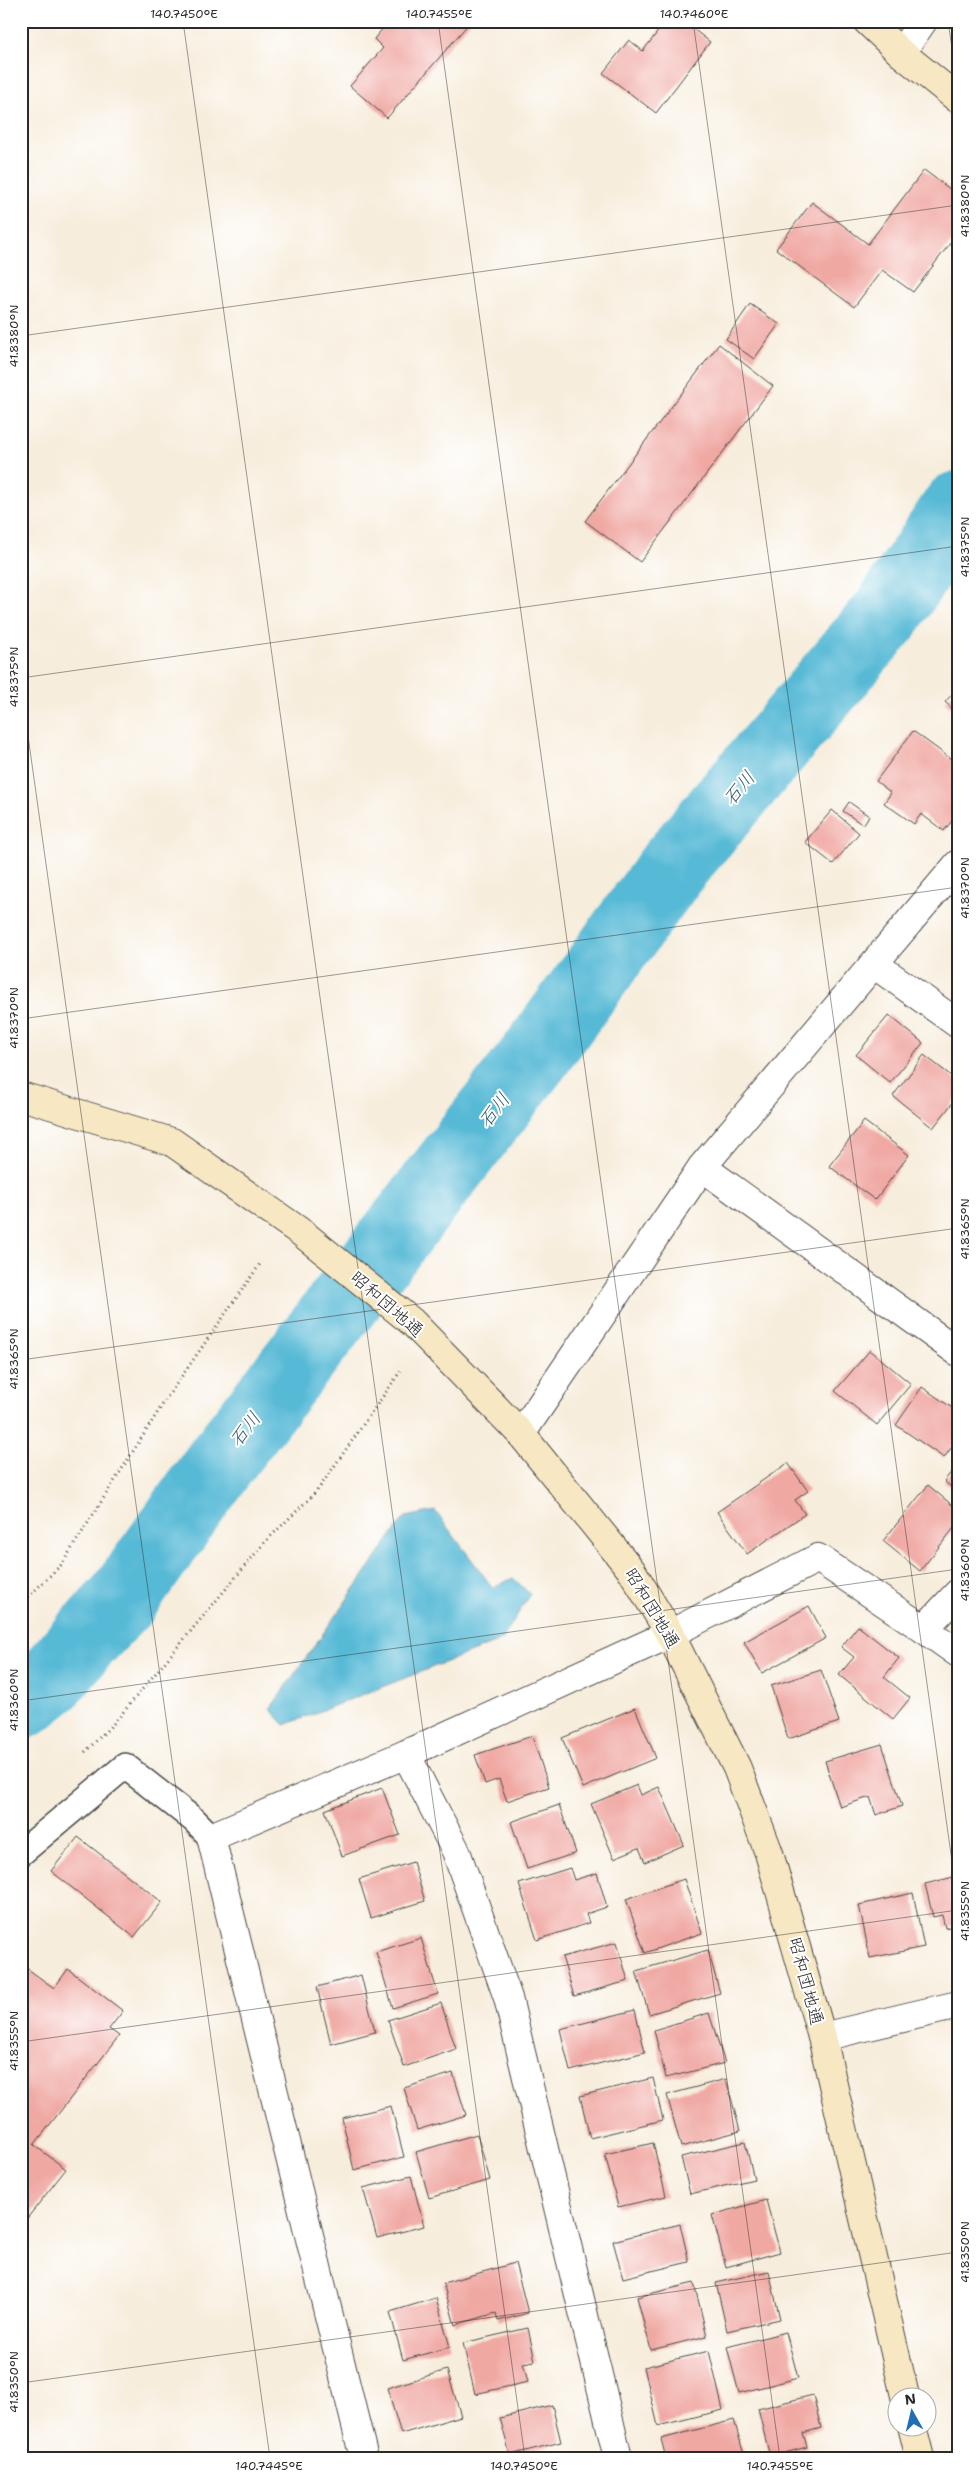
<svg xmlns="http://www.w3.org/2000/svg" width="979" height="2479" viewBox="0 0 979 2479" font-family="'Shantell Sans','Klee One',sans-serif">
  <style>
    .water { fill: #57b9d6; stroke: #417280 }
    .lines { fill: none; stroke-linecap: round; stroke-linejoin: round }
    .river { stroke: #57b9d6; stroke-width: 72 }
    .building { fill: #f0a8a3 }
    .lane-casing { stroke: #4a4846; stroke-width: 28 }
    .street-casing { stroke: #4a4846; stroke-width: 30 }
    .secondary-casing { stroke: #4a4846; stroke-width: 30 }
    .path { stroke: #4a4846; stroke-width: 3; stroke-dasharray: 1 4; stroke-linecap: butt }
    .lane { stroke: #fff; stroke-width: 25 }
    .street { stroke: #fff; stroke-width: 28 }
    .secondary { stroke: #f7e8c3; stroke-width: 28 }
    .ticks { fill: none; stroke: #2b2b2b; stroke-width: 1; stroke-opacity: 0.45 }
    .labels { text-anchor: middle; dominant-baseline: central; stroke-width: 4; stroke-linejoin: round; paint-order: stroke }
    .street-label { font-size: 18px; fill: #2b2b2b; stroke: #fff }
    .water-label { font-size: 19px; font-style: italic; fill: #3a5d67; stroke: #fff }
    .neatline { fill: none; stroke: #2b2b2b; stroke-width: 2 }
    .ticks-label { font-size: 12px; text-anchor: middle; fill: #2b2b2b }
  </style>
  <rect width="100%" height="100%" fill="#fff"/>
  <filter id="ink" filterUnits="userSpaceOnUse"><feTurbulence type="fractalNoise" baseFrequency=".02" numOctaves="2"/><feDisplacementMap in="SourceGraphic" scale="10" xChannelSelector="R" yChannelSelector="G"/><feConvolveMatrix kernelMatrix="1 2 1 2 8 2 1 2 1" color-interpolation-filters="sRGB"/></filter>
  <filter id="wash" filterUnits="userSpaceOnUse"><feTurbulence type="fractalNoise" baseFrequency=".0096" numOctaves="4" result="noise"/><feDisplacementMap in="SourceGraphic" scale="20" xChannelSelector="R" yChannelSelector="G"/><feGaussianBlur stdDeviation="1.12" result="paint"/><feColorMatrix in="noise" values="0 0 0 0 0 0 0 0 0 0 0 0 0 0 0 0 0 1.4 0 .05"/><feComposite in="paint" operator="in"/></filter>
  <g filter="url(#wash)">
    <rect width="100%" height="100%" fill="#f7eddc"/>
    <path class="water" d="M435,1511L493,1588L513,1578L530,1594L502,1640L285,1725L270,1709L405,1517Z"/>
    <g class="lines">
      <path class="river" d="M21,1704L50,1681L78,1647L123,1599L227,1453L533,1059L675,864L886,615L958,507"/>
    </g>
    <g id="blocks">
      <g class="building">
        <path d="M389,21H471L387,118L350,86L383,48L374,39Z"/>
        <path d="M666,21H683L710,42L656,113L603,73L629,40L643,51Z"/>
        <path d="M924,170L958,195V233L913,292L882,270L854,307L776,249L812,202L868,244Z"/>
        <path d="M750,304L779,324L754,359L726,339Z"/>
        <path d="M719,344L773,386L640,562L585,521Z"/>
        <path d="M958,688V714L945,702Z"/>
        <path d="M913,731L958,764V813L944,831L921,814L914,824L884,803L891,793L876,781Z"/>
        <path d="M849,802L869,816L863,825L843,811Z"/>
        <path d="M832,810L859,833L833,864L805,842Z"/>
        <path d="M889,1015L923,1043L890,1083L856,1055Z"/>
        <path d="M924,1055L958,1081V1096L933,1128L893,1096Z"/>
        <path d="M864,1121L909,1155L875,1200L829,1166Z"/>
        <path d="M870,1350L911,1384L877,1425L835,1391Z"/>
        <path d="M922,1387L958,1412V1438L944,1458L896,1425Z"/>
        <path d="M788,1463L808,1491L795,1500L805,1514L747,1554L717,1512Z"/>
        <path d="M958,1464V1493L944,1481Z"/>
        <path d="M928,1485L958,1510V1523L920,1571L883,1541Z"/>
        <path d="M809,1606L826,1638L762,1673L744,1642Z"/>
        <path d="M858,1626L899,1658L884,1677L910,1698L893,1719L839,1675L854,1657L841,1647Z"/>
        <path d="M821,1670L839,1722L788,1739L771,1686Z"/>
        <path d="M635,1708L656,1758L583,1788L562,1738Z"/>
        <path d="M532,1736L549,1787L507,1801L499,1779L485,1784L475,1755Z"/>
        <path d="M882,1744L902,1806L876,1815L870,1797L840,1807L825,1761Z"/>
        <path d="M637,1785L641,1795L659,1787L684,1845L645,1862L639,1848L614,1858L591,1804Z"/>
        <path d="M382,1788L400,1835L342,1856L325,1810Z"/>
        <path d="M559,1805L576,1853L527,1869L511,1822Z"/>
        <path d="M78,1837L162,1902L134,1937L51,1871Z"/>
        <path d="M413,1862L425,1901L371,1918L359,1879Z"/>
        <path d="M570,1868L574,1880L597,1873L607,1907L586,1914L589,1923L537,1940L519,1884Z"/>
        <path d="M958,1876V1925L945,1928L942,1915L933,1917L925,1884Z"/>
        <path d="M684,1879L702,1933L645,1953L626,1899Z"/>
        <path d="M913,1893L924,1947L870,1958L859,1905Z"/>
        <path d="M421,1938L438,1994L393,2008L376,1952Z"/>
        <path d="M617,1942L628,1981L574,1996L562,1957Z"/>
        <path d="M708,1950L720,1993L649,2014L636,1971Z"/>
        <path d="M21,1964L54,1988L68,1969L123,2011L109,2029L119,2036L34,2145L66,2169L21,2226Z"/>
        <path d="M361,1975L375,2032L331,2044L317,1987Z"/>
        <path d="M441,2003L456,2049L404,2067L388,2020Z"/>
        <path d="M635,2010L645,2052L570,2071L560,2029Z"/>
        <path d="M709,2013L725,2063L666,2078L654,2030Z"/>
        <path d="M453,2073L466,2115L417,2130L404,2088Z"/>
        <path d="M653,2078L663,2120L590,2138L580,2096Z"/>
        <path d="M726,2079L740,2131L681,2147L667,2095Z"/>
        <path d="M391,2106L404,2157L354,2170L342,2118Z"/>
        <path d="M477,2134L490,2180L429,2198L416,2152Z"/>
        <path d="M745,2142L754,2179L690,2194L681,2157Z"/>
        <path d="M653,2143L666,2196L618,2207L605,2154Z"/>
        <path d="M411,2176L424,2226L377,2238L363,2188Z"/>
        <path d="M766,2200L780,2252L726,2267L712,2215Z"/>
        <path d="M680,2224L689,2262L623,2278L613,2241Z"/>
        <path d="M515,2263L528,2313L498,2321L496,2313L455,2325L443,2283Z"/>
        <path d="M769,2271L780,2319L727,2331L716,2283Z"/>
        <path d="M694,2283L707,2336L651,2350L637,2297Z"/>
        <path d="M436,2298L450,2347L403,2360L390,2312Z"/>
        <path d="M528,2328L535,2361L523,2363L528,2382L475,2394L463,2343Z"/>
        <path d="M786,2332L798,2378L739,2393L727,2347Z"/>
        <path d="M709,2351L723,2410L658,2426L644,2367Z"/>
        <path d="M447,2370L461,2416L401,2434L387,2388Z"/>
        <path d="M813,2395L821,2428L803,2433L807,2447L770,2457L758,2409Z"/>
        <path d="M552,2405L561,2442L510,2455L500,2418Z"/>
        <path d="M734,2420L745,2458H666L661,2439Z"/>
      </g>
    </g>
  </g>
  <g filter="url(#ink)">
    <use href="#blocks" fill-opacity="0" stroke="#4a4846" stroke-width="1"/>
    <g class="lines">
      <g class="lane-casing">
        <path id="lane" d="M21,1853L125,1766L194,1820L211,1837"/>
      </g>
      <g class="street-casing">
        <g id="street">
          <path d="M901,53L923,21"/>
          <path d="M874,964L958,1024"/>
          <path d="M702,1167L958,1352"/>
          <path d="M521,1434L702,1167L958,864"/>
          <path d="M958,1593L924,1629L958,1653"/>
          <path d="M406,1754L456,1851L508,1998L618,2458"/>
          <path d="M822,2037L958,2005"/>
          <path d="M364,2458L211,1837L406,1754L670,1634L818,1558L924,1629"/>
        </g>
      </g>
      <g class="secondary-casing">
        <g id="secondary">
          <path d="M867,21L901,53L958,99"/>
          <path d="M21,1096L172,1142L302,1233L412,1322L521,1434L632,1571L670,1634L737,1768L769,1853L822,2037L905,2396"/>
          <path d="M912,2426L920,2458"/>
        </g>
      </g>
      <g class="path">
        <path d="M21,1604L62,1564L168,1396L260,1264"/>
        <path d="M85,1752L115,1722L265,1542L317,1491L402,1369"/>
      </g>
      <use href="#lane" class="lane"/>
      <use href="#street" class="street"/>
      <use href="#secondary" class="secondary"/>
    </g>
  </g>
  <path class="ticks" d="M183,21L525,2458M438,21L780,2458M693,21L958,1904M948,21L958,89M21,336L958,205M21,678L958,546M21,686L270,2458M21,1019L958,887M21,1360L958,1228M21,1701L958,1569M21,2042L958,1910M21,2383L958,2252"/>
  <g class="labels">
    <g class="street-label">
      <text transform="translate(387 1304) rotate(41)">昭和団地通</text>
      <text transform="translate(652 1608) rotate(59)">昭和団地通</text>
      <text transform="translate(806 1981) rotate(75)">昭和団地通</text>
    </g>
    <g class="water-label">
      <text transform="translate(739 788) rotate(-50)">石川</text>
      <text transform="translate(494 1110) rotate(-52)">石川</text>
      <text transform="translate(245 1429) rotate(-52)">石川</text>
    </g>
  </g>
  <rect width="979" height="2479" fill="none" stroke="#fff" stroke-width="55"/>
  <g transform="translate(912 2412) rotate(352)"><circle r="24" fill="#ffffff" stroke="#aaaaaa"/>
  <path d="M0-4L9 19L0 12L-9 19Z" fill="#1f6fb2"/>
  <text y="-8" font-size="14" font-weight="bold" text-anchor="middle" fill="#2b2b2b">N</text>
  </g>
  <rect x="28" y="28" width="924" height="2424" class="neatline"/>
  <g class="ticks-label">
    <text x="184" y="18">140.7450°E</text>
    <text x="439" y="18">140.7455°E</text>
    <text x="694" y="18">140.7460°E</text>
    <text transform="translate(965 206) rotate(-90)" y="4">41.8380°N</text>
    <text transform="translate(14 336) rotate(-90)" y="4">41.8380°N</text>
    <text transform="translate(965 547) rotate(-90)" y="4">41.8375°N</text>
    <text transform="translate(14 677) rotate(-90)" y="4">41.8375°N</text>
    <text transform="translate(965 888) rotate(-90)" y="4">41.8370°N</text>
    <text transform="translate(14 1018) rotate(-90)" y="4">41.8370°N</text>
    <text transform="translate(965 1229) rotate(-90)" y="4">41.8365°N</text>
    <text transform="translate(14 1359) rotate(-90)" y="4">41.8365°N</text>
    <text transform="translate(965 1570) rotate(-90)" y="4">41.8360°N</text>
    <text transform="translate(14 1700) rotate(-90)" y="4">41.8360°N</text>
    <text transform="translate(965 1911) rotate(-90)" y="4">41.8355°N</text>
    <text transform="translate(14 2041) rotate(-90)" y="4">41.8355°N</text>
    <text transform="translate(965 2252) rotate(-90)" y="4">41.8350°N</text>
    <text transform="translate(14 2382) rotate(-90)" y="4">41.8350°N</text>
    <text x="269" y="2470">140.7445°E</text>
    <text x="524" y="2470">140.7450°E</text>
    <text x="780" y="2470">140.7455°E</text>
  </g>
</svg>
